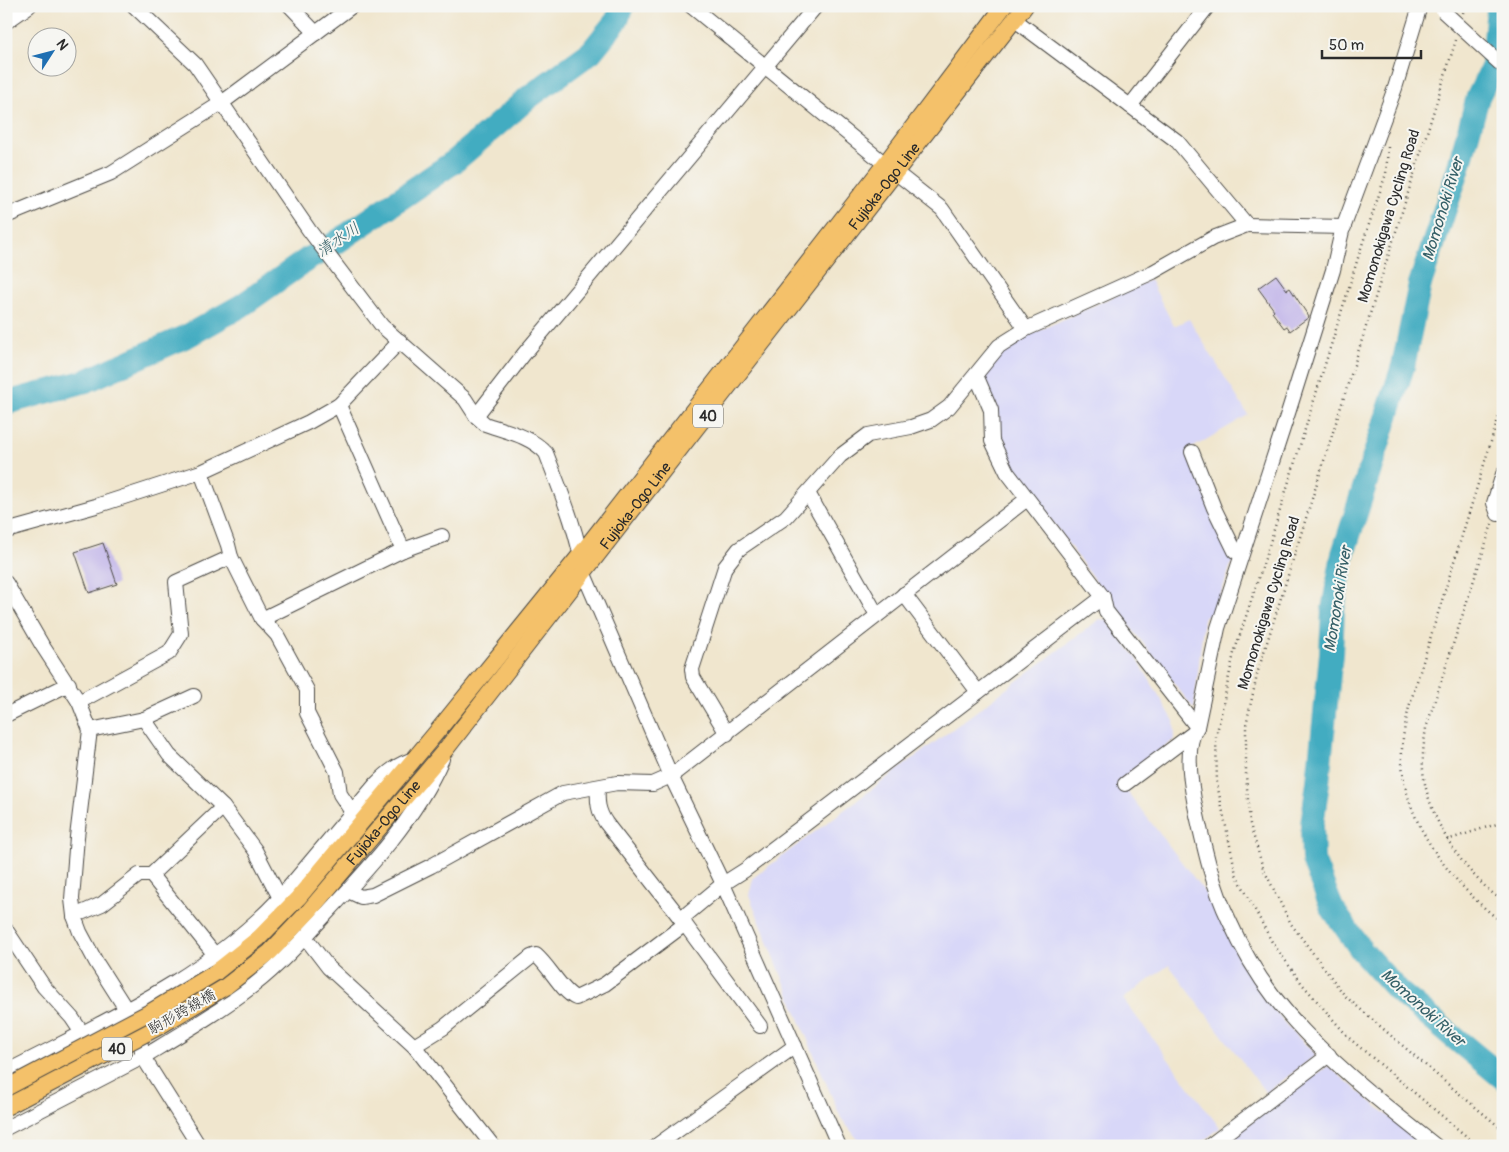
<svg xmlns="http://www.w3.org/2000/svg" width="1509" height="1152" viewBox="0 0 1509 1152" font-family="Pangolin,'Klee One',sans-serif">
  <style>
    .built { fill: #d8d7f8 }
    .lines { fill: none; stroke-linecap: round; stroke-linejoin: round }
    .river { stroke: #42acc1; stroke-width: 24 }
    .building { fill: #beb0e8 }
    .minor-casing { stroke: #494743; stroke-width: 16 }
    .major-casing { stroke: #494743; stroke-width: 18 }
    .path { stroke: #494743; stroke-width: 2.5; stroke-dasharray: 1 4; stroke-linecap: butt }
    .minor { stroke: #fff; stroke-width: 14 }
    .major { stroke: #f4c16a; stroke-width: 16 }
    .minor-bridge-casing { stroke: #494743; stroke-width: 16; stroke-linecap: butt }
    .major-bridge-casing { stroke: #494743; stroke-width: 18; stroke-linecap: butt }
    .minor-bridge { stroke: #fff; stroke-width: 14 }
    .major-bridge { stroke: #f4c16a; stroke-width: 16 }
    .labels { text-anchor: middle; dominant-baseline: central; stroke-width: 4; stroke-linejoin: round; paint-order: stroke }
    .shield { fill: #f6f6f2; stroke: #686867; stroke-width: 1 }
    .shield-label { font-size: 14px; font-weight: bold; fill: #2b2b2b }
    .street-label { font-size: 15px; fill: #2b2b2b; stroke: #f6f6f2 }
    .water-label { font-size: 16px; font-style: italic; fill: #345f67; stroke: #f6f6f2 }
  </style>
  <rect width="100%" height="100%" fill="#f6f6f2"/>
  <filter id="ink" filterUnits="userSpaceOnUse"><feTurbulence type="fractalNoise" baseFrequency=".02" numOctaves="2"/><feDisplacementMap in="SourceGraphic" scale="10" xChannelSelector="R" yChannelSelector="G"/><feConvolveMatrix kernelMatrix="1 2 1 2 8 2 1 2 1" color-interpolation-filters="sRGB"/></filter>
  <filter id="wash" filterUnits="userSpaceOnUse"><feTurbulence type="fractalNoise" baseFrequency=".0096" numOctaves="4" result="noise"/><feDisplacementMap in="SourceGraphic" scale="20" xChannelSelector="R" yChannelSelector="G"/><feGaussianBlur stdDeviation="1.12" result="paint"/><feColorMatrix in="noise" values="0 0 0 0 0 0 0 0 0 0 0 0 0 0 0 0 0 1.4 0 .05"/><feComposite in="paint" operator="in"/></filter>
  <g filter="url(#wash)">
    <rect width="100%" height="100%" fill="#f0e6ce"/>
    <g class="built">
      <path d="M1150,280L1174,326L1189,319L1248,415L1187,451L1233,559L1214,613L1204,616L1194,709L1104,593L1014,469L997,439L995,406L984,375L998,358L1027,336Z"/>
      <path d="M1100,619L1108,621L1136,657L1174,721L1175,739L1119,781L1207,895L1211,894L1239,957L1267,1001L1287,1026L1316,1055L1266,1093L1169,965L1123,999L1220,1128L1197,1146H863L841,1118L807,1038L749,895L753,878Z"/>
      <path d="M1328,1066L1425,1146H1219L1234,1134Z"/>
    </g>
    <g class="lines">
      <g class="river">
        <path d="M1498,6L1493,66L1478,97L1458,170L1420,284L1403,366L1343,554L1333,610L1331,654L1318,782L1312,825L1313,860L1332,908L1362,951L1399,992L1503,1078"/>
        <path d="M6,403L86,381L189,335L241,306L308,259L334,244L455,161L529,97L591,52L617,20L622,6"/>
      </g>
    </g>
    <g id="blocks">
      <g class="building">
        <path d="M1276,275L1287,290L1290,288L1309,317L1290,331L1287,326L1284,328L1272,312L1274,310L1258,288Z"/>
        <path d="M103,543L117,584L89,593L75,552Z"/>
      </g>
    </g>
  </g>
  <g filter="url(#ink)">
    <use href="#blocks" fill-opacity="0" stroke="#494743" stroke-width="1"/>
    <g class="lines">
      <g class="minor-casing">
        <g id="minor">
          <path d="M134,6L195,64L309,230L382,326L465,399L476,416L485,424C505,431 531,436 546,453C561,492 578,532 584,574L671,776L723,884L839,1146"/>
          <path d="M290,6L316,33"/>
          <path d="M691,6L885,164L942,209L1026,329"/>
          <path d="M1420,6L1395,88L1342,231L1333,270L1289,410L1218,628L1197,727C1183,748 1192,792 1197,815C1205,851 1213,887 1229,920C1241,947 1257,975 1275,998C1319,1054 1380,1102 1436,1146"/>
          <path d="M6,22L29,6"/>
          <path d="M1130,106L1208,6"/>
          <path d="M6,216L111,173L223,102L352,6"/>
          <path d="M1247,225L1344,227"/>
          <path d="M976,375L991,410L992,441L1007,472L1103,597L1106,611L1197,727"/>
          <path d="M339,405L403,550"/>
          <path d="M476,416L524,354L816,6"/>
          <path d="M1192,452L1214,508L1235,551L1241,555"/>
          <path d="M201,472L228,545L231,557L262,619L277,635L307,690V713L337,772L340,794L352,812"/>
          <path d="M808,493L877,615"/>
          <path d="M1498,514L1494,503L1503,474"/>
          <path d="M6,531L96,506L201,472L309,422L339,405L400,341"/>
          <path d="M6,583L42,645L79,702L90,730L77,837L72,899L74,916L80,932L96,962L131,1017L141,1045L143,1057C181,1034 219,1012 254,985C281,964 304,938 327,913C371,866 416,818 442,759"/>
          <path d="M904,594L978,692"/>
          <path d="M262,619L403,550L442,536"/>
          <path d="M79,702L169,653L181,634L176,582L231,557"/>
          <path d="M6,715L69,684"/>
          <path d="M144,719L169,755L223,807L255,850L280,898"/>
          <path d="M90,730L144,719L194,696"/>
          <path d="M727,734L693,677L692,669L725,567L739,549L786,517L840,456L868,435L911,427L931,420L949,407L999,346L1026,329L1153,272L1213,238L1247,225L1177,141L1015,20"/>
          <path d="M1125,784L1192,734"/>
          <path d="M598,788C597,802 598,811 606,823L681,919L760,1026"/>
          <path d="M151,875L215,955"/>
          <path d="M348,891L361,897L373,895L431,866L563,793L617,783L653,784L671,776L1027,499"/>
          <path d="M74,916L102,904L139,875H151L223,807"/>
          <path d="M681,919L723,884L745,870L1103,597"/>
          <path d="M6,930L44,987L72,1018L82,1033"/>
          <path d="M305,937L328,967L414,1046L493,1146"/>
          <path d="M414,1046L443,1028L531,957L536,955C550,967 562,992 576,998L605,984L685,924"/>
          <path d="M6,1072C102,1022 205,978 280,898L376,784C388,772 398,764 414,759"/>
          <path d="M6,1128L143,1057L199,1146"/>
          <path d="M656,1146L795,1046"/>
          <path d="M1209,1146L1329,1055"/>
        </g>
      </g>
      <g class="major-casing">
        <g id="major">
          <path d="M215,973L259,938L298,898L435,734L581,554L885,164L1004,6"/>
          <path id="s1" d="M225,987L270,952L309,911L446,749L1025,6"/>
        </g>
      </g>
      <g class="path">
        <path d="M1463,13L1465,6"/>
        <path d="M1456,40L1258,671L1246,725V775L1250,824L1263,868L1291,924L1345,996L1438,1076L1503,1130"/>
        <path d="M1388,147L1386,174L1362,245L1268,549L1234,653L1216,737L1217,784L1236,874L1272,942L1303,985L1350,1039L1478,1146"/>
        <path d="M1503,243C1501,253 1497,266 1503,275"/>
        <path d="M1503,403L1409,707C1405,725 1401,742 1402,761C1404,824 1454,886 1503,923"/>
        <path d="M1492,524L1426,728C1424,742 1422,756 1423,770C1427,818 1464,874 1503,901"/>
        <path d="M1447,840L1503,822"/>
      </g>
      <use href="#minor" class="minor"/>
      <use href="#major" class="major"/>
      <g class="minor-bridge-casing">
        <path id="minor-bridge" d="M1443,11L1503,66"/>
      </g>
      <g class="major-bridge-casing">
        <g id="major-bridge">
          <path d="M6,1088L152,1011L215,973"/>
          <path d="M6,1107L160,1026L225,987"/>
        </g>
      </g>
      <use href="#minor-bridge" class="minor-bridge"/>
      <use href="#major-bridge" class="major-bridge"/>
    </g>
  </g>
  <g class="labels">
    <g class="shield">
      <rect x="693" y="404.5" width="30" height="23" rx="4"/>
      <rect x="102" y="1037.5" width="30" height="23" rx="4"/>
    </g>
    <g class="shield-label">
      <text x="708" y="416">40</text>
      <text x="117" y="1049">40</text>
    </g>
    <g class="street-label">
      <text stroke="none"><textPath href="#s1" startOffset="1039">Fujioka-Ogo Line</textPath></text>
      <text transform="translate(1389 216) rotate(-73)">Momonokigawa Cycling Road</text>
      <text stroke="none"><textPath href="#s1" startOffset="634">Fujioka-Ogo Line</textPath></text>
      <text transform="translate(1269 603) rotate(-73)">Momonokigawa Cycling Road</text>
      <text stroke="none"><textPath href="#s1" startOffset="229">Fujioka-Ogo Line</textPath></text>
      <text transform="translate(182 1012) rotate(-30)">駒形跨線橋</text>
    </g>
    <g class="water-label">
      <text transform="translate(1443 209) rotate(-73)">Momonoki River</text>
      <text transform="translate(338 240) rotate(-34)">清水川</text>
      <text transform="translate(1338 599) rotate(-81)">Momonoki River</text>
      <text transform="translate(1423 1008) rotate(42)">Momonoki River</text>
    </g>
  </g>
  <rect width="1509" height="1152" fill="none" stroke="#f6f6f2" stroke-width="25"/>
  <g transform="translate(52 52) rotate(54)"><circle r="24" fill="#f6f6f2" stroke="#a5a5a2"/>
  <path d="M0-4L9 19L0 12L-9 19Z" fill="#1f6fb2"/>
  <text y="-8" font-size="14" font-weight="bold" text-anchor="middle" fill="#2b2b2b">N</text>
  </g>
  <path d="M1322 50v8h99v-8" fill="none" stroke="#2b2b2b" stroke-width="2.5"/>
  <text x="1329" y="50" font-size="15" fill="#2b2b2b" stroke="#f6f6f2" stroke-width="4" paint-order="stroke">50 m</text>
</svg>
